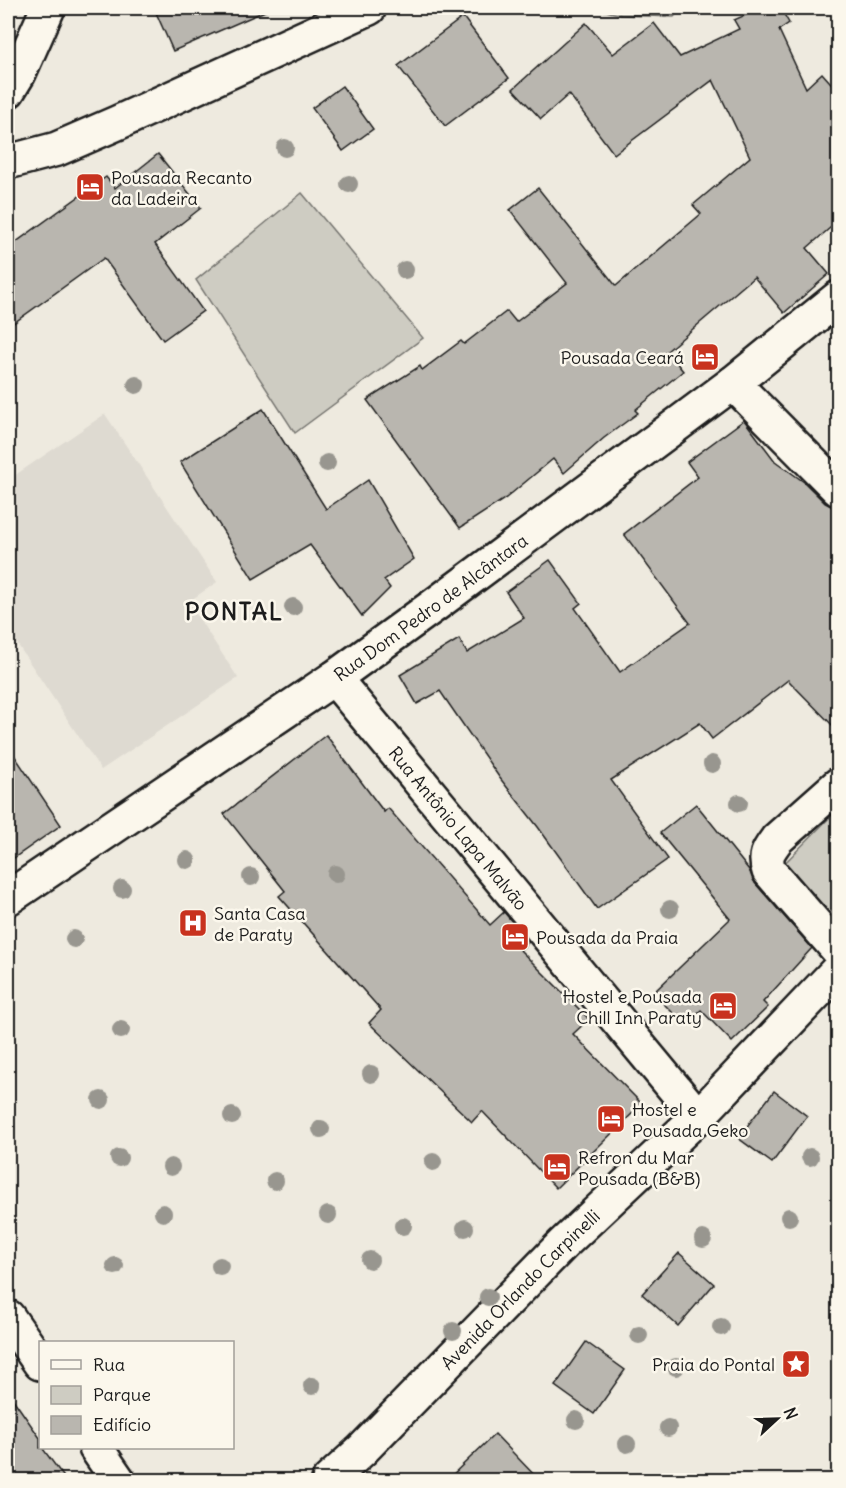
<svg xmlns="http://www.w3.org/2000/svg" width="846" height="1488" viewBox="0 0 846 1488" font-family="Delius,sans-serif">
  <style>
    .built { fill: #dedad1 }
    .green { fill: #ceccc2; stroke: #75746f; stroke-width: 1.5 }
    .building { fill: #b9b6af; stroke: #1c1c1c; stroke-width: 1.5 }
    .lines { fill: none; stroke-linecap: round; stroke-linejoin: round }
    .street-casing { stroke: #1c1c1c; stroke-width: 38 }
    .secondary-casing { stroke: #1c1c1c; stroke-width: 38 }
    .path { stroke: #1c1c1c; stroke-width: 4; stroke-dasharray: 4.5 4.5; stroke-linecap: butt }
    .street { stroke: #fbf7ec; stroke-width: 33 }
    .secondary { stroke: #fbf7ec; stroke-width: 33 }
    .tree { fill: #98968f }
    .labels { text-anchor: middle; dominant-baseline: central; stroke-width: 5; stroke-linejoin: round; paint-order: stroke }
    .poi-label { font-size: 18px; fill: #1c1c1c; stroke: #fbf7ec; text-anchor: start }
    .street-label { font-size: 18px; fill: #1c1c1c; stroke: #fbf7ec }
    .district-label { font-size: 24px; font-weight: bold; letter-spacing: 1.5px; fill: #1c1c1c; stroke: #fbf7ec }
  </style>
  <rect width="100%" height="100%" fill="#eeeadf"/>
  <filter id="ink" filterUnits="userSpaceOnUse"><feTurbulence type="fractalNoise" baseFrequency=".0167" numOctaves="2"/><feDisplacementMap in="SourceGraphic" scale="12" xChannelSelector="R" yChannelSelector="G"/><feConvolveMatrix kernelMatrix="1 2 1 2 8 2 1 2 1" color-interpolation-filters="sRGB"/></filter>
  <g filter="url(#ink)">
    <path class="built" d="M105,414L217,582L188,602L238,678L101,770L8,630V480Z"/>
    <g class="green">
      <path d="M595,8H681L674,17L621,15Z"/>
      <path d="M302,193L423,338L295,433L196,280Z"/>
      <path d="M838,809V938L775,873Z"/>
    </g>
    <g class="building">
      <path d="M154,8H272L173,51Z"/>
      <path d="M761,8H768L771,14L781,9L789,23L779,30L806,88L822,73L838,91V221L807,248L829,274L784,313L754,277L667,351L683,371L635,410L638,413L604,438L564,473L553,459L506,498L460,528L367,400L420,366L422,370L461,341L464,344L507,311L516,322L567,283L510,210L538,188L616,286L701,214L693,205L750,157L713,80L614,154L569,94L541,119L513,89L586,23L613,54L654,23L680,57L739,29L734,20Z"/>
      <path d="M463,17L509,78L445,126L398,66Z"/>
      <path d="M342,86L373,129L343,151L312,108Z"/>
      <path d="M158,154L201,208L155,244L203,311L163,340L104,258L8,327V248L106,177L115,188Z"/>
      <path d="M263,409L326,509L368,480L414,559L384,580L390,588L362,616L310,545L253,579L180,462Z"/>
      <path d="M744,420L775,461L804,482L825,503L833,507H838V731L788,680L712,739L700,723L611,780L668,859L597,909L538,827L499,777L440,691L417,704L400,675L459,639L467,653L524,618L506,592L550,560L581,603L575,608L620,672L690,623L624,534L698,477L687,462Z"/>
      <path d="M326,735L384,812L388,808L490,925L504,912L529,942L520,950L589,1019L573,1034L642,1104L556,1188L482,1111L472,1122L369,1023L381,1010L279,896L285,891L224,814Z"/>
      <path d="M8,746L61,825L8,862Z"/>
      <path d="M696,804L749,870L755,883L812,948L763,1002L768,1007L732,1042L701,1010L685,1025L653,993L730,919L660,833Z"/>
      <path d="M774,1091L807,1116L772,1163L738,1138Z"/>
      <path d="M679,1253L714,1284L678,1326L642,1294Z"/>
      <path d="M586,1342L625,1370L594,1414L555,1386Z"/>
      <path d="M8,1392L40,1438V1448H46L43,1449L66,1480H8Z"/>
      <path d="M495,1434L539,1480H447Z"/>
    </g>
    <g class="lines">
      <g class="street-casing">
        <g id="street">
          <path d="M8,162L57,149L117,123L369,8"/>
          <path d="M733,383L838,489"/>
          <path id="s1" d="M334,678L698,1117"/>
          <path d="M838,785L777,839C768,851 764,856 769,871L838,950"/>
          <path id="s2" d="M8,898L334,678L436,604L733,383L838,298"/>
        </g>
      </g>
      <g class="secondary-casing">
        <g id="secondary">
          <path d="M8,91L19,73L48,8"/>
          <path d="M8,1317L40,1363"/>
          <path d="M96,1448L118,1480"/>
          <path id="s3" d="M329,1480L362,1450L563,1244L698,1117L838,970"/>
        </g>
      </g>
      <path class="path" d="M694,1016L701,1023"/>
      <use href="#street" class="street"/>
      <use href="#secondary" class="secondary"/>
    </g>
    <g class="tree">
      <circle cx="285" cy="148" r="9"/>
      <circle cx="349" cy="184" r="9"/>
      <circle cx="405" cy="270" r="9"/>
      <circle cx="136" cy="385" r="9"/>
      <circle cx="327" cy="463" r="9"/>
      <circle cx="293" cy="607" r="9"/>
      <circle cx="712" cy="764" r="9"/>
      <circle cx="739" cy="803" r="9"/>
      <circle cx="187" cy="860" r="9"/>
      <circle cx="336" cy="874" r="9"/>
      <circle cx="251" cy="877" r="9"/>
      <circle cx="122" cy="889" r="9"/>
      <circle cx="670" cy="909" r="9"/>
      <circle cx="74" cy="939" r="9"/>
      <circle cx="121" cy="1030" r="9"/>
      <circle cx="371" cy="1074" r="9"/>
      <circle cx="101" cy="1100" r="9"/>
      <circle cx="232" cy="1116" r="9"/>
      <circle cx="321" cy="1129" r="9"/>
      <circle cx="810" cy="1157" r="9"/>
      <circle cx="119" cy="1158" r="9"/>
      <circle cx="433" cy="1162" r="9"/>
      <circle cx="171" cy="1167" r="9"/>
      <circle cx="275" cy="1181" r="9"/>
      <circle cx="163" cy="1213" r="9"/>
      <circle cx="328" cy="1215" r="9"/>
      <circle cx="789" cy="1217" r="9"/>
      <circle cx="403" cy="1226" r="9"/>
      <circle cx="465" cy="1228" r="9"/>
      <circle cx="703" cy="1239" r="9"/>
      <circle cx="370" cy="1260" r="9"/>
      <circle cx="115" cy="1266" r="9"/>
      <circle cx="220" cy="1266" r="9"/>
      <circle cx="488" cy="1297" r="9"/>
      <circle cx="721" cy="1327" r="9"/>
      <circle cx="453" cy="1331" r="9"/>
      <circle cx="639" cy="1335" r="9"/>
      <circle cx="676" cy="1367" r="9"/>
      <circle cx="312" cy="1386" r="9"/>
      <circle cx="576" cy="1420" r="9"/>
      <circle cx="668" cy="1428" r="9"/>
      <circle cx="627" cy="1444" r="9"/>
    </g>
  </g>
  <defs>
    <g id="hotel-square" transform="scale(1.5)"><rect x="-9" y="-9" width="18" height="18" rx="4" fill="#c8321e" stroke="#fbf7ec"/><path d="M-6-4.5h1.5V1H6V5H4.5V3h-9V5H-6ZM-4 0a1.8 1.8 0 1 1 3.6 0ZM.5 0V-2.5h3Q6-2.5 6 0Z" fill="#fff"/></g>
    <g id="hospital-square" transform="scale(1.5)"><rect x="-9" y="-9" width="18" height="18" rx="4" fill="#c8321e" stroke="#fbf7ec"/><path d="M-5-5h3v3.5h4V-5h3V5h-3V1.5h-4V5h-3Z" fill="#fff"/></g>
    <g id="sight-square" transform="scale(1.5)"><rect x="-9" y="-9" width="18" height="18" rx="4" fill="#c8321e" stroke="#fbf7ec"/><path d="M0-6L1.8-2.2L6-1.7L2.9 1.2L3.7 5.4L0 3.3L-3.7 5.4L-2.9 1.2L-6-1.7L-1.8-2.2Z" fill="#fff"/></g>
  </defs>
  <g fill-rule="evenodd">
    <use href="#hotel-square" x="90" y="187"/>
    <use href="#hotel-square" x="705" y="357"/>
    <use href="#hospital-square" x="193" y="923"/>
    <use href="#hotel-square" x="515" y="937"/>
    <use href="#hotel-square" x="723" y="1006"/>
    <use href="#hotel-square" x="611" y="1119"/>
    <use href="#hotel-square" x="557" y="1167"/>
    <use href="#sight-square" x="796" y="1364"/>
  </g>
  <g class="labels">
    <g class="poi-label">
      <text x="111" y="177">Pousada Recanto<tspan x="111" dy="21">da Ladeira</tspan></text>
      <text x="684" y="357" text-anchor="end">Pousada Ceará</text>
      <text x="214" y="913">Santa Casa<tspan x="214" dy="21">de Paraty</tspan></text>
      <text x="536" y="937">Pousada da Praia</text>
      <text x="702" y="996" text-anchor="end">Hostel e Pousada<tspan x="702" dy="21">Chill Inn Paraty</tspan></text>
      <text x="632" y="1109">Hostel e<tspan x="632" dy="21">Pousada Geko</tspan></text>
      <text x="578" y="1157">Refron du Mar<tspan x="578" dy="21">Pousada (B&amp;B)</tspan></text>
      <text x="775" y="1364" text-anchor="end">Praia do Pontal</text>
    </g>
    <g class="street-label">
      <text stroke="none"><textPath href="#s2" startOffset="513">Rua Dom Pedro de Alcântara</textPath></text>
      <text stroke="none"><textPath href="#s1" startOffset="195">Rua Antônio Lapa Malvão</textPath></text>
      <text stroke="none"><textPath href="#s3" startOffset="270">Avenida Orlando Carpinelli</textPath></text>
    </g>
    <g class="district-label">
      <text x="234" y="611">PONTAL</text>
    </g>
  </g>
  <rect width="846" height="1488" fill="none" stroke="#fbf7ec" stroke-width="30"/>
  <rect x="15" y="15" width="816" height="1458" fill="none" stroke="#1c1c1c" stroke-width="2" filter="url(#ink)"/>
  <rect x="39" y="1341" width="195" height="108" fill="#fbf7ec" stroke="#a29f99" stroke-width="1.5"/>
  <rect x="51" y="1360" width="30" height="9" fill="#fbf7ec" stroke="#a29f99" stroke-width="1.5"/>
  <text x="93" y="1371" font-size="18" fill="#1c1c1c">Rua</text>
  <rect x="51" y="1386" width="30" height="18" fill="#ceccc2" stroke="#a29f99" stroke-width="1.5"/>
  <text x="93" y="1401" font-size="18" fill="#1c1c1c">Parque</text>
  <rect x="51" y="1416" width="30" height="18" fill="#b9b6af" stroke="#a29f99" stroke-width="1.5"/>
  <text x="93" y="1431" font-size="18" fill="#1c1c1c">Edifício</text>
  <g transform="translate(777 1419) rotate(68)" stroke="#fbf7ec" stroke-width="4.5" paint-order="stroke">
  <path d="M0-4.5L10 22L0 15L-10 22Z" fill="#1c1c1c"/>
  <text y="-9" font-size="16" font-weight="bold" text-anchor="middle" fill="#1c1c1c">N</text>
  </g>
</svg>
